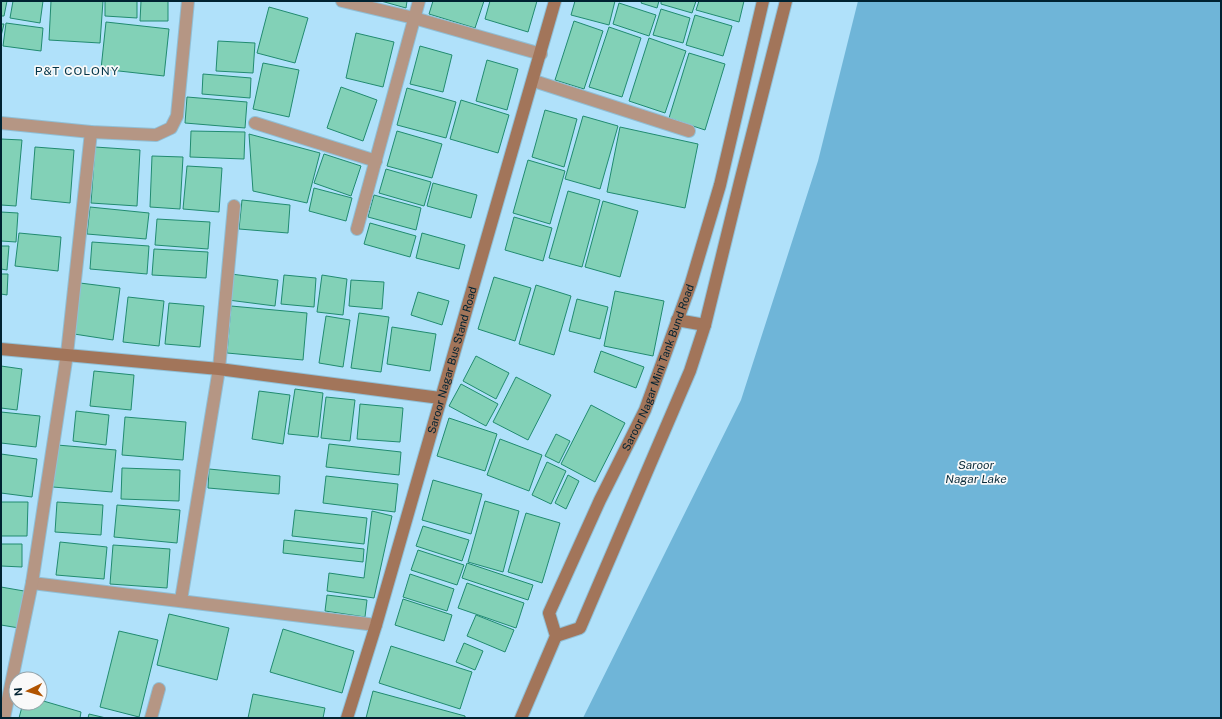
<svg xmlns="http://www.w3.org/2000/svg" width="1222" height="719" viewBox="0 0 1222 719" font-family="'Public Sans',sans-serif">
  <style>
    .water { fill: #6fb5d8 }
    .building { fill: #82d1b7; stroke: #218b70 }
    .lines { fill: none; stroke-linecap: round; stroke-linejoin: round }
    .street-casing { stroke: #90bfd6; stroke-width: 14 }
    .secondary-casing { stroke: #90bfd6; stroke-width: 14 }
    .street { stroke: #b59684; stroke-width: 12 }
    .secondary { stroke: #a2755a; stroke-width: 12 }
    .labels { text-anchor: middle; dominant-baseline: central; stroke-width: 3.5; stroke-linejoin: round; paint-order: stroke }
    .street-label { font-size: 11px; fill: #002231; stroke: #f9f9f9 }
    .neighbourhood-label { font-size: 12px; letter-spacing: 1px; fill: #03364a; stroke: #f9f9f9 }
    .water-label { font-size: 12px; font-style: italic; fill: #0d2e3d; stroke: #f9f9f9 }
  </style>
  <rect width="100%" height="100%" fill="#b0e1fa"/>
  <path class="water" d="M858,1H1221V718H583L741,400L818,161Z"/>
  <g class="building">
    <path d="M1,1H7L4,16H1Z"/>
    <path d="M13,1H43L40,23L10,18Z"/>
    <path d="M51,1H103L100,43L49,40Z"/>
    <path d="M105,1H137V18L105,16Z"/>
    <path d="M141,1H168V21H140Z"/>
    <path d="M381,1H407L406,8Z"/>
    <path d="M433,1H484L475,28L429,14Z"/>
    <path d="M490,1H537L528,32L485,19Z"/>
    <path d="M575,1H615L609,25L571,15Z"/>
    <path d="M642,1H659L657,8L641,3Z"/>
    <path d="M661,1H696L692,13L661,4Z"/>
    <path d="M699,1H744L739,22L696,10Z"/>
    <path d="M619,3L656,15L649,36L613,24Z"/>
    <path d="M269,7L308,18L295,63L257,53Z"/>
    <path d="M661,9L690,18L683,43L653,35Z"/>
    <path d="M695,15L732,26L723,56L686,45Z"/>
    <path d="M574,21L603,31L584,89L555,80Z"/>
    <path d="M106,22L169,29L164,76L101,69Z"/>
    <path d="M6,23L43,28L41,51L3,46Z"/>
    <path d="M1,24H4L1,36Z"/>
    <path d="M609,27L641,38L622,97L589,87Z"/>
    <path d="M356,33L394,42L383,87L346,78Z"/>
    <path d="M649,38L686,51L665,113L629,101Z"/>
    <path d="M218,41L255,43L253,73L216,71Z"/>
    <path d="M420,46L452,55L443,92L410,84Z"/>
    <path d="M689,53L725,64L705,130L669,118Z"/>
    <path d="M487,60L518,69L507,110L476,101Z"/>
    <path d="M263,63L299,70L289,117L253,109Z"/>
    <path d="M203,74L251,78L250,98L202,94Z"/>
    <path d="M341,87L377,100L363,141L327,128Z"/>
    <path d="M407,88L456,102L446,138L397,125Z"/>
    <path d="M187,97L247,102L245,128L185,123Z"/>
    <path d="M461,100L509,115L498,153L450,139Z"/>
    <path d="M545,110L577,119L564,167L532,157Z"/>
    <path d="M583,116L618,126L600,189L565,179Z"/>
    <path d="M620,127L698,144L685,208L607,192Z"/>
    <path d="M191,131L245,132L244,159L190,157Z"/>
    <path d="M397,131L442,144L432,178L387,166Z"/>
    <path d="M249,134L320,153L307,203L253,191Z"/>
    <path d="M1,139L22,140L16,206L1,205Z"/>
    <path d="M35,147L74,150L70,203L31,199Z"/>
    <path d="M95,147L140,150L137,206L91,203Z"/>
    <path d="M324,154L361,166L351,196L314,183Z"/>
    <path d="M152,156L183,157L180,209L150,207Z"/>
    <path d="M528,160L565,171L550,224L513,213Z"/>
    <path d="M187,166L222,168L219,212L183,209Z"/>
    <path d="M386,169L431,182L424,206L379,193Z"/>
    <path d="M433,183L477,195L471,218L427,206Z"/>
    <path d="M314,188L352,198L346,221L309,211Z"/>
    <path d="M568,191L600,200L582,267L549,258Z"/>
    <path d="M374,195L421,208L416,230L368,217Z"/>
    <path d="M242,200L290,205L288,233L239,229Z"/>
    <path d="M603,201L638,211L620,277L585,267Z"/>
    <path d="M90,207L149,213L146,239L87,234Z"/>
    <path d="M1,212L18,213L16,242L1,241Z"/>
    <path d="M514,217L552,228L543,261L505,250Z"/>
    <path d="M157,219L210,222L208,249L155,245Z"/>
    <path d="M370,223L416,236L410,257L364,244Z"/>
    <path d="M19,233L61,237L58,271L15,266Z"/>
    <path d="M422,233L465,245L459,269L416,258Z"/>
    <path d="M92,242L149,246L147,274L90,269Z"/>
    <path d="M1,246H9L7,270L1,269Z"/>
    <path d="M154,249L208,252L206,278L152,275Z"/>
    <path d="M1,274H8L7,295L1,294Z"/>
    <path d="M231,274L278,280L275,306L228,300Z"/>
    <path d="M284,275L316,278L314,307L281,304Z"/>
    <path d="M322,275L347,279L343,315L317,312Z"/>
    <path d="M494,277L531,288L515,341L478,329Z"/>
    <path d="M351,280L384,282L382,309L349,306Z"/>
    <path d="M80,283L120,288L113,340L74,334Z"/>
    <path d="M536,285L571,296L554,355L519,344Z"/>
    <path d="M615,291L664,301L653,356L604,346Z"/>
    <path d="M418,292L449,301L442,325L411,315Z"/>
    <path d="M128,297L164,301L159,346L123,342Z"/>
    <path d="M577,299L608,307L600,339L569,331Z"/>
    <path d="M169,303L204,306L200,347L165,344Z"/>
    <path d="M231,306L307,313L303,360L227,353Z"/>
    <path d="M359,313L389,317L381,372L351,368Z"/>
    <path d="M326,316L350,320L343,367L319,363Z"/>
    <path d="M392,327L436,334L430,371L387,364Z"/>
    <path d="M601,351L644,367L636,388L594,372Z"/>
    <path d="M476,356L509,373L496,399L463,381Z"/>
    <path d="M1,366L22,369L17,410L1,408Z"/>
    <path d="M94,371L134,375L131,410L90,406Z"/>
    <path d="M516,377L551,395L528,440L493,422Z"/>
    <path d="M461,384L498,404L486,426L449,406Z"/>
    <path d="M295,389L323,393L318,437L288,434Z"/>
    <path d="M259,391L290,395L283,444L252,439Z"/>
    <path d="M326,397L355,400L350,441L321,438Z"/>
    <path d="M360,404L403,408L400,442L357,439Z"/>
    <path d="M591,405L625,423L595,482L561,464Z"/>
    <path d="M76,411L109,415L106,445L73,441Z"/>
    <path d="M1,412L40,416L36,447L1,443Z"/>
    <path d="M125,417L186,422L183,460L122,455Z"/>
    <path d="M449,418L497,434L485,471L437,456Z"/>
    <path d="M556,434L570,441L559,463L545,456Z"/>
    <path d="M500,439L542,455L529,491L487,475Z"/>
    <path d="M329,444L401,452L399,475L326,467Z"/>
    <path d="M57,445L116,450L112,492L53,487Z"/>
    <path d="M1,454L37,459L32,497L1,493Z"/>
    <path d="M547,462L566,471L551,504L532,495Z"/>
    <path d="M122,468L180,470L179,501L121,499Z"/>
    <path d="M209,469L280,476L279,494L208,488Z"/>
    <path d="M568,475L579,481L566,509L555,503Z"/>
    <path d="M326,476L398,484L395,512L323,503Z"/>
    <path d="M433,480L482,494L471,534L422,520Z"/>
    <path d="M485,501L519,511L503,572L468,562Z"/>
    <path d="M1,502H28L27,536H1Z"/>
    <path d="M57,502L103,505L101,535L55,532Z"/>
    <path d="M117,505L180,510L177,543L114,537Z"/>
    <path d="M295,510L367,518L364,544L292,536Z"/>
    <path d="M372,511L392,516L374,598L327,591L329,573L364,578Z"/>
    <path d="M526,513L560,523L542,583L508,572Z"/>
    <path d="M423,526L469,540L462,561L416,546Z"/>
    <path d="M284,540L364,549L363,562L283,553Z"/>
    <path d="M60,542L107,547L104,579L56,575Z"/>
    <path d="M1,544H22V567L1,566Z"/>
    <path d="M113,545L170,549L167,588L110,584Z"/>
    <path d="M418,550L464,565L457,585L411,570Z"/>
    <path d="M467,563L533,585L528,600L462,578Z"/>
    <path d="M410,574L454,589L447,611L403,597Z"/>
    <path d="M467,583L524,603L516,628L458,608Z"/>
    <path d="M1,587L24,591L19,628L1,625Z"/>
    <path d="M327,595L367,600L365,617L325,611Z"/>
    <path d="M403,599L452,615L444,641L395,625Z"/>
    <path d="M169,614L229,628L217,680L157,665Z"/>
    <path d="M476,615L514,630L505,652L467,636Z"/>
    <path d="M283,629L354,651L342,693L270,672Z"/>
    <path d="M119,631L158,640L139,717L100,707Z"/>
    <path d="M464,643L483,651L475,670L456,662Z"/>
    <path d="M391,646L472,672L460,709L379,683Z"/>
    <path d="M373,691L465,716V718H366Z"/>
    <path d="M253,694L325,708L323,718H248Z"/>
    <path d="M40,700L81,712L80,718H19L23,703H40Z"/>
    <path d="M89,714L106,718H88Z"/>
  </g>
  <g class="lines">
    <g class="street-casing">
      <g id="street">
        <path d="M342,1L414,18L541,54"/>
        <path d="M534,81L689,131"/>
        <path d="M1,123L91,132L156,135L171,128L177,116L188,1"/>
        <path d="M255,123L376,161"/>
        <path d="M357,229L419,1"/>
        <path d="M32,583L376,625"/>
        <path d="M181,600L219,369L234,206"/>
        <path d="M4,718L32,583L67,354L91,132"/>
        <path d="M151,718L159,689"/>
      </g>
    </g>
    <g class="secondary-casing">
      <g id="secondary">
        <path d="M677,320L705,325"/>
        <path d="M1,349L219,369L440,398"/>
        <path d="M556,636L580,628L690,371L705,325L740,182L786,1"/>
        <path id="s1" d="M347,718L376,625L555,1"/>
        <path id="s2" d="M521,718L556,636L549,613L600,500L645,410L691,283L720,185L763,1"/>
      </g>
    </g>
    <use href="#street" class="street"/>
    <use href="#secondary" class="secondary"/>
  </g>
  <g class="labels">
    <g class="street-label">
      <text stroke="none"><textPath href="#s1" startOffset="373">Saroor Nagar Bus Stand Road</textPath></text>
      <text stroke="none"><textPath href="#s2" startOffset="382">Saroor Nagar Mini Tank Bund Road</textPath></text>
    </g>
    <g class="neighbourhood-label">
      <text x="77" y="71">P&amp;T COLONY</text>
    </g>
    <g class="water-label">
      <text x="976" y="465">Saroor<tspan x="976" dy="14">Nagar Lake</tspan></text>
    </g>
  </g>
  <rect width="1222" height="719" fill="none" stroke="#002231" stroke-width="4"/>
  <g transform="translate(28 691) rotate(265)"><circle r="19" fill="#f9f9f9" stroke="#95a3a9"/>
  <path d="M0-3L7 15L0 10L-7 15Z" fill="#b05300"/>
  <text y="-6" font-size="11" font-weight="bold" text-anchor="middle" fill="#002231">N</text>
  </g>
</svg>
